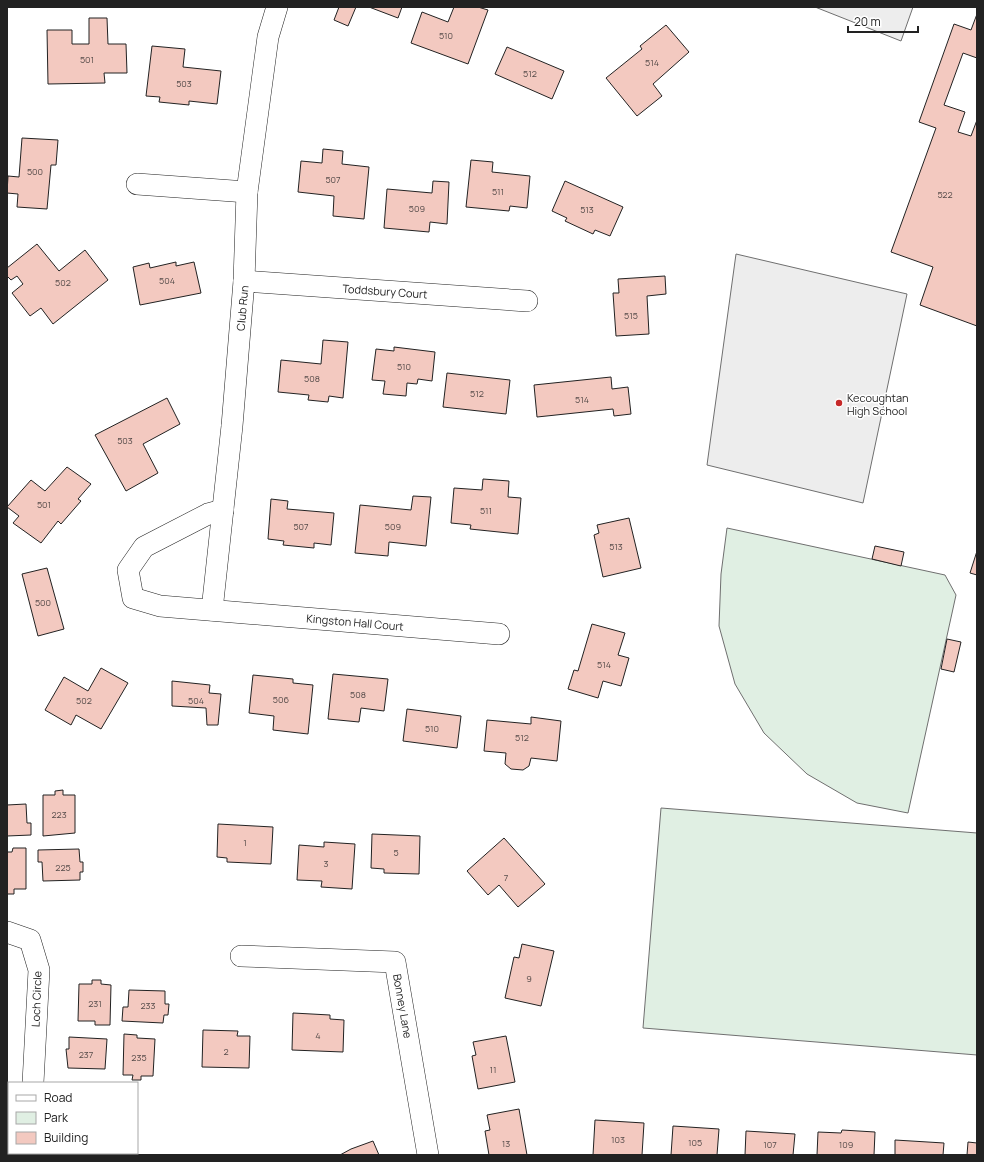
<svg xmlns="http://www.w3.org/2000/svg" width="984" height="1162" viewBox="0 0 984 1162" font-family="Manrope,sans-serif">
  <style>
    .green { fill: #e0efe3; stroke: #6f6f6f }
    .parking { fill: #ededed; stroke: #6f6f6f }
    .building { fill: #f3c9c0; stroke: #222 }
    .lines { fill: none; stroke-linecap: round; stroke-linejoin: round }
    .minor-casing { stroke: #222; stroke-width: 22 }
    .minor { stroke: #fff; stroke-width: 21 }
    .poi-dot { fill: #c62828; stroke: #fff; stroke-width: 1.5 }
    .labels { text-anchor: middle; dominant-baseline: central; stroke-width: 3; stroke-linejoin: round; paint-order: stroke }
    .number-label { font-size: 9px; fill: #564c4a }
    .street-label { font-size: 11px; fill: #222; stroke: #fff }
    .poi-label { font-size: 11px; fill: #222; stroke: #fff; text-anchor: start }
  </style>
  <rect width="100%" height="100%" fill="#fff"/>
  <g class="green">
    <path d="M727,528L945,575L956,595L908,813L857,803L807,774L764,733L735,684L719,626L721,574Z"/>
    <path d="M661,808L977,833V1055L643,1028Z"/>
  </g>
  <g class="parking">
    <path d="M815,7H913L901,41Z"/>
    <path d="M736,254L907,294L863,503L707,465Z"/>
  </g>
  <g class="building">
    <path d="M339,7H356L348,26L334,20Z"/>
    <path d="M369,7H402L398,18Z"/>
    <path d="M454,7H478L488,10L468,64L411,43L422,12L448,22Z"/>
    <path d="M977,14V58L963,53L944,105L965,112L958,132L971,136L977,120V326L920,305L933,267L891,252L936,128L919,122L954,24L971,30Z"/>
    <path d="M89,18H107L108,44H126L127,73H104L105,83L48,84L47,30H72V44H89Z"/>
    <path d="M666,25L689,52L653,84L662,96L637,116L606,78L642,49L640,46Z"/>
    <path d="M152,46L185,49L183,67L221,71L217,104L189,101V105L159,102L160,97L146,96Z"/>
    <path d="M507,47L564,71L552,99L495,74Z"/>
    <path d="M22,138L58,140L56,165H51L47,209L17,207L18,194L7,193L8,176L19,177Z"/>
    <path d="M323,149L343,151L342,164L369,167L364,219L333,216L334,196L298,192L301,161L322,163Z"/>
    <path d="M471,160L493,162L492,172L530,176L527,208L510,206L509,211L466,207Z"/>
    <path d="M433,181L449,182L447,224L430,222L429,232L384,228L387,189L432,193Z"/>
    <path d="M565,181L623,207L610,236L595,230L593,234L565,221L567,218L552,211Z"/>
    <path d="M37,244L59,271L85,250L108,280L53,324L41,308L30,316L12,293L23,284L17,276L11,280L7,276V268Z"/>
    <path d="M176,262V266L194,262L201,293L140,305L133,267L149,263L150,268Z"/>
    <path d="M665,276L666,294L647,296L649,334L616,336L613,293H619L618,279Z"/>
    <path d="M323,340L348,342L343,398L329,396L328,402L308,400L309,395L278,392L281,360L321,364Z"/>
    <path d="M394,347L435,352L432,381L418,379L417,384L407,383L406,396L383,394L385,381L372,380L376,349L394,351Z"/>
    <path d="M447,373L510,380L506,414L443,407Z"/>
    <path d="M611,377L612,389L628,387L631,414L614,416L613,409L537,417L534,385Z"/>
    <path d="M167,398L180,424L143,444L158,473L126,491L95,435Z"/>
    <path d="M67,467L91,484L78,499L81,501L61,524L58,521L41,543L13,523L19,516L7,507L31,480L45,491Z"/>
    <path d="M483,479L509,481L508,497L521,498L518,534L470,529L471,525L451,523L454,488L482,490Z"/>
    <path d="M413,496L431,497L426,546L389,542L388,556L355,553L360,505L411,510Z"/>
    <path d="M271,499L288,501L287,509L334,513L331,545L314,543V548L283,545L284,541L268,539Z"/>
    <path d="M629,518L641,568L603,577L594,535L599,533L597,525Z"/>
    <path d="M875,546L904,552L901,566L872,559Z"/>
    <path d="M977,551V575L970,573Z"/>
    <path d="M47,568L64,629L38,636L22,574Z"/>
    <path d="M592,624L625,633L618,655L629,658L621,686L603,681L598,698L568,689L574,670L578,671Z"/>
    <path d="M947,639L961,642L954,672L941,669Z"/>
    <path d="M101,668L128,683L101,729L76,715L71,725L45,710L64,677L88,691Z"/>
    <path d="M333,674L388,679L384,711L361,708L359,722L328,719Z"/>
    <path d="M253,675L293,679V683L313,685L308,734L273,730L274,716L249,713Z"/>
    <path d="M172,681L210,685L209,693L221,694L218,725H207L206,708L172,706Z"/>
    <path d="M407,709L461,716L457,748L403,741Z"/>
    <path d="M531,717L561,721L557,761L531,758L529,766L523,770L511,769L505,764L506,753L484,751L487,720L531,724Z"/>
    <path d="M63,790V795H75V833L43,836V795H55V791Z"/>
    <path d="M26,804L27,823H31V835L7,836V805Z"/>
    <path d="M218,824L273,827L271,864L227,862V858L217,857Z"/>
    <path d="M372,834L420,836L419,874L384,873V869L371,868Z"/>
    <path d="M504,838L545,884L518,907L499,885L488,895L467,871Z"/>
    <path d="M324,842L355,844L352,889L321,887L322,881L297,880L299,845L324,847Z"/>
    <path d="M13,848H26V889H14V894H7V852H12Z"/>
    <path d="M79,849L80,862H83V872H80V880L43,881L42,862H38V850Z"/>
    <path d="M522,944L554,951L541,1006L505,998L514,957L519,958Z"/>
    <path d="M92,980H101V984L111,985L110,1025H95V1021H78L79,984H92Z"/>
    <path d="M129,990L165,991V1004H169L168,1015H164L163,1023L122,1021L123,1007H128Z"/>
    <path d="M293,1013L330,1015V1019L344,1020L343,1052L292,1050Z"/>
    <path d="M203,1030L238,1031L237,1036H250L249,1068L202,1067Z"/>
    <path d="M124,1034L137,1035V1038L155,1039L153,1076H141V1080H132L133,1075H123Z"/>
    <path d="M506,1036L515,1082L478,1089L472,1056L476,1055L473,1042Z"/>
    <path d="M69,1037L107,1039L105,1069L68,1068L66,1049H69Z"/>
    <path d="M519,1109L527,1155H489L485,1131L490,1130L487,1115Z"/>
    <path d="M595,1120L644,1123L642,1155H593Z"/>
    <path d="M673,1126L719,1129L717,1155H671Z"/>
    <path d="M842,1130L875,1132L874,1155H817L818,1132L841,1133Z"/>
    <path d="M746,1131L795,1134L793,1155H745Z"/>
    <path d="M895,1140L944,1143L943,1155H895Z"/>
    <path d="M373,1141L379,1155H340L351,1149Z"/>
    <path d="M968,1142L977,1143V1155H967Z"/>
  </g>
  <g class="lines">
    <g class="minor-casing">
      <g id="minor">
        <path d="M137,184L247,192"/>
        <path d="M244,281L527,301"/>
        <path d="M223,510L208,514L144,547L128,570L133,598L160,606L499,634"/>
        <path d="M212,610L232,426L244,281L247,192L268,37L277,7"/>
        <path d="M7,932L30,940L39,970L33,1083"/>
        <path d="M241,956L395,962L428,1155"/>
        <path d="M31,1155V1153"/>
      </g>
    </g>
    <use href="#minor" class="minor"/>
  </g>
  <circle class="poi-dot" cx="839" cy="403" r="4"/>
  <g class="labels">
    <g class="number-label">
      <text x="446" y="35">510</text>
      <text x="87" y="59">501</text>
      <text x="652" y="62">514</text>
      <text x="530" y="73">512</text>
      <text x="184" y="83">503</text>
      <text x="35" y="171">500</text>
      <text x="333" y="179">507</text>
      <text x="498" y="191">511</text>
      <text x="945" y="194">522</text>
      <text x="417" y="208">509</text>
      <text x="587" y="209">513</text>
      <text x="167" y="280">504</text>
      <text x="63" y="282">502</text>
      <text x="631" y="315">515</text>
      <text x="404" y="366">510</text>
      <text x="312" y="378">508</text>
      <text x="477" y="393">512</text>
      <text x="582" y="399">514</text>
      <text x="125" y="440">503</text>
      <text x="44" y="504">501</text>
      <text x="486" y="510">511</text>
      <text x="301" y="526">507</text>
      <text x="393" y="526">509</text>
      <text x="616" y="546">513</text>
      <text x="43" y="602">500</text>
      <text x="604" y="664">514</text>
      <text x="358" y="694">508</text>
      <text x="281" y="699">506</text>
      <text x="84" y="700">502</text>
      <text x="196" y="700">504</text>
      <text x="432" y="728">510</text>
      <text x="522" y="737">512</text>
      <text x="59" y="814">223</text>
      <text x="245" y="842">1</text>
      <text x="396" y="852">5</text>
      <text x="326" y="863">3</text>
      <text x="63" y="867">225</text>
      <text x="506" y="877">7</text>
      <text x="529" y="978">9</text>
      <text x="95" y="1003">231</text>
      <text x="148" y="1005">233</text>
      <text x="318" y="1035">4</text>
      <text x="226" y="1051">2</text>
      <text x="86" y="1054">237</text>
      <text x="139" y="1057">235</text>
      <text x="493" y="1069">11</text>
      <text x="618" y="1139">103</text>
      <text x="695" y="1142">105</text>
      <text x="506" y="1143">13</text>
      <text x="770" y="1144">107</text>
      <text x="846" y="1144">109</text>
    </g>
    <g class="street-label">
      <text transform="translate(385 291) rotate(4)">Toddsbury Court</text>
      <text transform="translate(242 308) rotate(-85)">Club Run</text>
      <text transform="translate(355 622) rotate(5)">Kingston Hall Court</text>
      <text transform="translate(36 999) rotate(-88)">Loch Circle</text>
      <text transform="translate(403 1006) rotate(80)">Bonney Lane</text>
    </g>
    <g class="poi-label">
      <text x="847" y="397">Kecoughtan<tspan x="847" dy="13">High School</tspan></text>
    </g>
  </g>
  <rect width="984" height="1162" fill="none" stroke="#222222" stroke-width="16"/>
  <rect x="8" y="1082" width="130" height="72" fill="#ffffff" stroke="#a7a7a7"/>
  <rect x="16" y="1095" width="20" height="6" fill="#ffffff" stroke="#a7a7a7"/>
  <text x="44" y="1102" font-size="12" fill="#222222">Road</text>
  <rect x="16" y="1112" width="20" height="12" fill="#e0efe3" stroke="#a7a7a7"/>
  <text x="44" y="1122" font-size="12" fill="#222222">Park</text>
  <rect x="16" y="1132" width="20" height="12" fill="#f3c9c0" stroke="#a7a7a7"/>
  <text x="44" y="1142" font-size="12" fill="#222222">Building</text>
  <path d="M848 26v6h70v-6" fill="none" stroke="#222222" stroke-width="2"/>
  <text x="854" y="26" font-size="12" fill="#222222" stroke="#ffffff" stroke-width="3" paint-order="stroke">20 m</text>
</svg>
